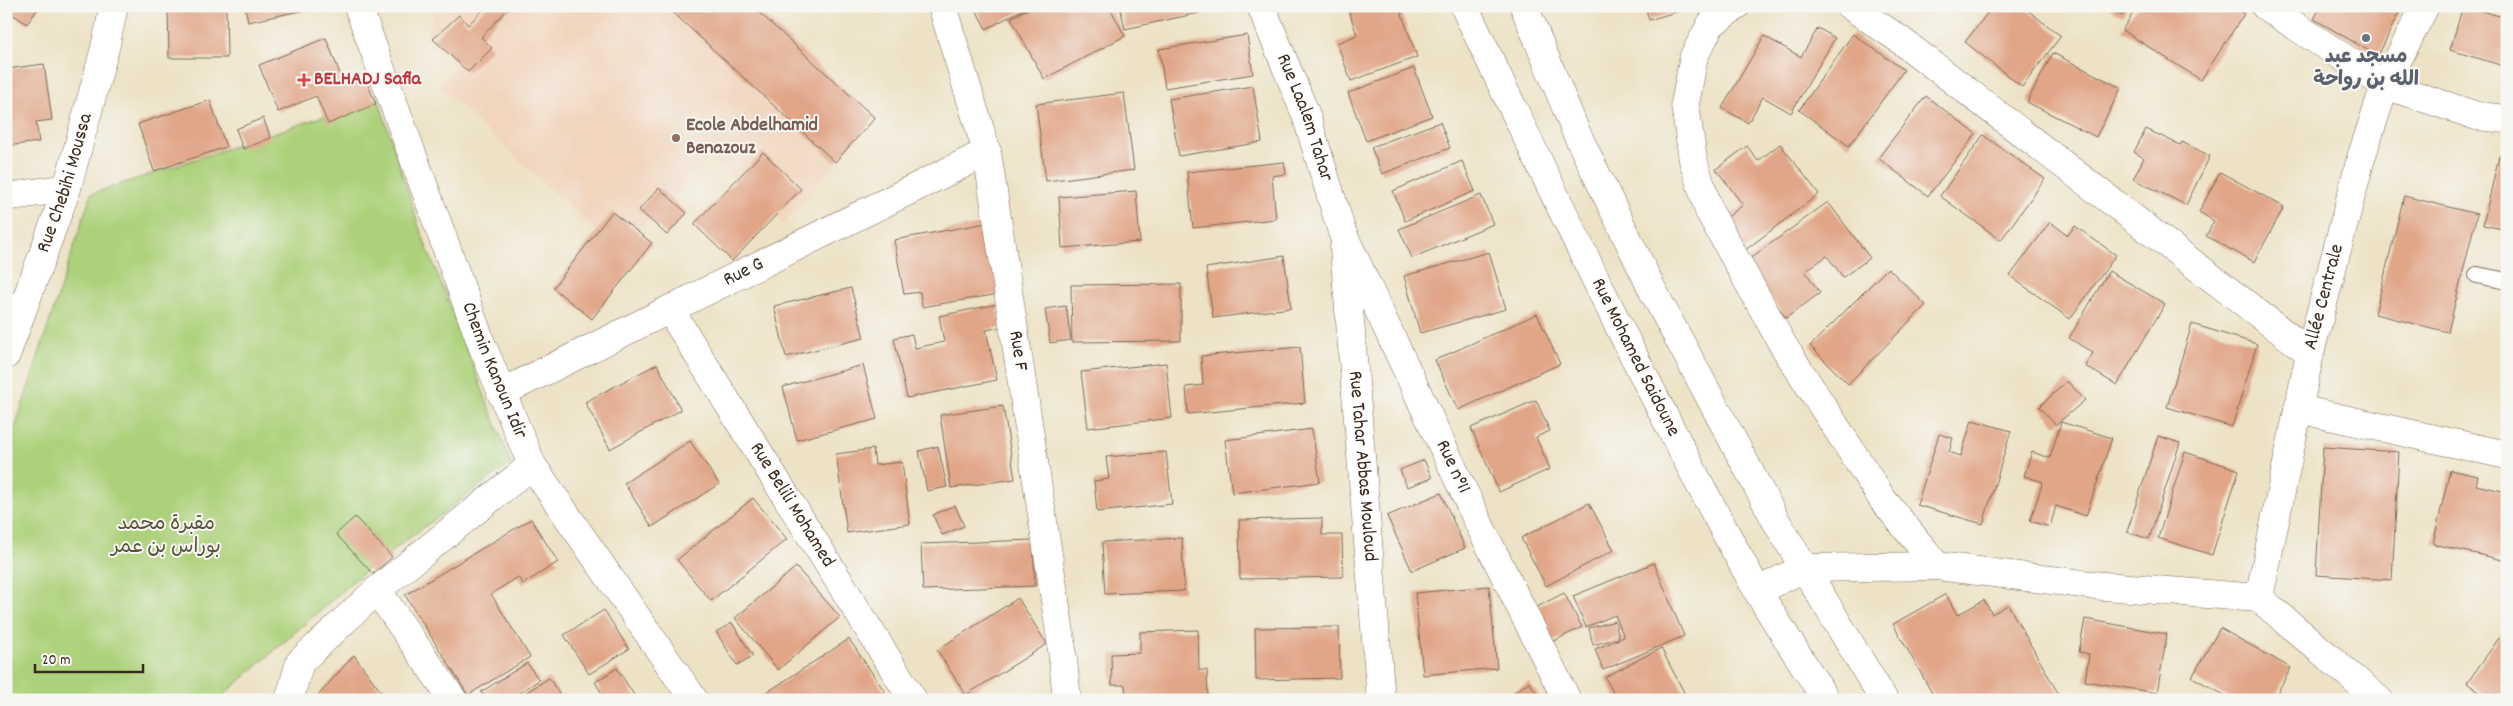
<svg xmlns="http://www.w3.org/2000/svg" width="2513" height="706" viewBox="0 0 2513 706" font-family="Dekko,'Playpen Sans Arabic',sans-serif">
  <style>
    .built { fill: #f1d5bd }
    .green { fill: #add17a; stroke: #747e4c }
    .building { fill: #e1a687 }
    .lines { fill: none; stroke-linecap: round; stroke-linejoin: round }
    .lane-casing { stroke: #796a58; stroke-width: 18 }
    .street-casing { stroke: #796a58; stroke-width: 29 }
    .secondary-casing { stroke: #796a58; stroke-width: 29 }
    .lane { stroke: #fff; stroke-width: 16 }
    .street { stroke: #fff; stroke-width: 28 }
    .secondary { stroke: #fff; stroke-width: 28 }
    .worship-dot { fill: #6b7280; stroke: #f6f6f2; stroke-width: 2 }
    .health-dot { fill: #e0444e; stroke: #f6f6f2; stroke-width: 2 }
    .education-dot { fill: #8d6e63; stroke: #f6f6f2; stroke-width: 2 }
    .labels { text-anchor: middle; dominant-baseline: central; stroke-width: 4; stroke-linejoin: round; paint-order: stroke }
    .worship-label { font-size: 20px; font-weight: bold; fill: #5b616d; stroke: #f6f6f2 }
    .health-label { font-size: 20px; font-weight: bold; fill: #be3a42; stroke: #f6f6f2; text-anchor: start }
    .street-label { font-size: 20px; fill: #3b2a1e; stroke: #f6f6f2 }
    .education-label { font-size: 20px; font-weight: bold; fill: #785e54; stroke: #f6f6f2; text-anchor: start }
    .park-label { font-size: 20px; fill: #585435; stroke: #f6f6f2 }
  </style>
  <rect width="100%" height="100%" fill="#f6f6f2"/>
  <filter id="ink" filterUnits="userSpaceOnUse"><feTurbulence type="fractalNoise" baseFrequency=".02" numOctaves="2"/><feDisplacementMap in="SourceGraphic" scale="10" xChannelSelector="R" yChannelSelector="G"/><feConvolveMatrix kernelMatrix="1 2 1 2 8 2 1 2 1" color-interpolation-filters="sRGB"/></filter>
  <filter id="wash" filterUnits="userSpaceOnUse"><feTurbulence type="fractalNoise" baseFrequency=".0096" numOctaves="4" result="noise"/><feDisplacementMap in="SourceGraphic" scale="20" xChannelSelector="R" yChannelSelector="G"/><feGaussianBlur stdDeviation="1.12" result="paint"/><feColorMatrix in="noise" values="0 0 0 0 0 0 0 0 0 0 0 0 0 0 0 0 0 1.4 0 .05"/><feComposite in="paint" operator="in"/></filter>
  <g filter="url(#wash)">
    <rect width="100%" height="100%" fill="#ede2c5"/>
    <path class="built" d="M436,6H757L875,118L783,224L710,158L617,251L439,86L458,63L427,33Z"/>
    <path class="green" d="M378,98L419,227L511,463L365,571L218,700H6V438L16,425L91,194Z"/>
    <g id="blocks">
      <g class="building">
        <path d="M6,6H40L27,24L6,10Z"/>
        <path d="M226,6L227,58H169L168,7Z"/>
        <path d="M245,6H319V7L248,22Z"/>
        <path d="M487,6H511L481,37L492,48L468,72L433,39L459,15L468,25Z"/>
        <path d="M666,6H752L875,118L835,162Z"/>
        <path d="M974,6H1030L986,29Z"/>
        <path d="M1033,6H1109L1125,36L1044,79L1011,18Z"/>
        <path d="M1120,6H1197L1199,13L1125,29Z"/>
        <path d="M1347,6H1399L1417,57L1351,81L1337,43L1357,35Z"/>
        <path d="M1645,6H1677L1679,11L1649,20Z"/>
        <path d="M1993,6H2022L2061,36L2022,87L1965,42Z"/>
        <path d="M2107,6H2128L2122,16Z"/>
        <path d="M2138,6H2233L2244,14L2201,80L2122,30Z"/>
        <path d="M2321,6H2402L2378,56L2314,19Z"/>
        <path d="M2463,6L2507,18V67L2450,50Z"/>
        <path d="M1818,28L1835,38L1791,113L1763,97L1748,123L1722,108L1764,36L1801,57Z"/>
        <path d="M1853,34L1904,70L1849,146L1799,110Z"/>
        <path d="M1247,35L1253,74L1165,88L1159,49Z"/>
        <path d="M326,38L344,84L364,75L376,104L328,124L316,96L278,112L259,65Z"/>
        <path d="M2053,53L2121,88L2096,137L2027,102Z"/>
        <path d="M44,64L52,120L36,122L39,142L6,146V69Z"/>
        <path d="M1414,68L1432,116L1366,141L1348,93Z"/>
        <path d="M1253,86L1262,142L1179,156L1169,99Z"/>
        <path d="M1124,93L1134,170L1046,181L1036,104Z"/>
        <path d="M1926,96L1976,134L1928,196L1878,158Z"/>
        <path d="M210,100L226,147L154,171L138,124Z"/>
        <path d="M263,118L271,138L243,149L236,129Z"/>
        <path d="M1440,122L1450,148L1382,174L1371,147Z"/>
        <path d="M2146,129L2180,145L2182,142L2210,156L2186,205L2133,179L2144,158L2134,152Z"/>
        <path d="M1983,135L2045,179L2001,240L1940,196Z"/>
        <path d="M1780,144L1819,194L1744,251L1721,222L1743,205L1716,169L1747,146L1758,161Z"/>
        <path d="M763,152L801,189L732,261L694,224Z"/>
        <path d="M2499,156L2507,158V230L2483,225Z"/>
        <path d="M1462,161L1475,191L1405,221L1393,191Z"/>
        <path d="M1284,162L1286,174L1272,176L1276,219L1193,228L1187,172Z"/>
        <path d="M2220,172L2284,207L2254,262L2206,236L2214,221L2199,212Z"/>
        <path d="M659,188L687,213L667,235L639,210Z"/>
        <path d="M1136,191L1140,242L1062,248L1059,197Z"/>
        <path d="M1481,195L1493,224L1412,258L1399,229Z"/>
        <path d="M2404,196L2477,214L2448,332L2375,314Z"/>
        <path d="M1828,202L1870,258L1843,277L1827,256L1805,271L1820,293L1786,318L1745,262Z"/>
        <path d="M612,212L652,243L592,319L553,288Z"/>
        <path d="M2050,222L2068,235L2075,226L2116,255L2070,319L2010,276Z"/>
        <path d="M986,223L999,294L922,307L920,292L904,294L894,240Z"/>
        <path d="M1489,252L1506,309L1420,333L1404,276Z"/>
        <path d="M1284,256L1291,308L1213,318L1206,268Z"/>
        <path d="M1888,268L1926,305L1848,384L1810,346Z"/>
        <path d="M2109,271L2165,304L2117,385L2085,366L2093,353L2069,338Z"/>
        <path d="M1181,284V341L1072,342L1071,285Z"/>
        <path d="M851,288L864,338L786,357L774,306Z"/>
        <path d="M997,304L1002,327L986,330L997,380L907,398L894,338L912,334L915,348L944,342L939,316Z"/>
        <path d="M1066,306L1071,340L1050,343L1045,309Z"/>
        <path d="M1537,314L1560,364L1458,410L1435,360Z"/>
        <path d="M2192,324L2257,344L2232,427L2167,407Z"/>
        <path d="M1300,347L1305,403L1188,414L1186,387L1203,385L1201,356Z"/>
        <path d="M1166,363L1172,418L1088,428L1081,372Z"/>
        <path d="M657,364L681,410L610,449L585,402Z"/>
        <path d="M863,365L877,419L797,440L783,387Z"/>
        <path d="M2067,381L2085,400L2056,425L2039,407Z"/>
        <path d="M1536,400L1550,431L1536,437L1550,469L1499,492L1471,428Z"/>
        <path d="M1003,406L1015,479L951,488L940,415Z"/>
        <path d="M1972,420L2011,431L1983,524L1917,505L1939,434L1953,438L1949,452L1961,456Z"/>
        <path d="M2061,422L2112,438L2086,516L2056,506L2050,527L2030,521L2043,482L2024,476L2032,452L2050,458Z"/>
        <path d="M1312,429L1320,482L1232,493L1225,440Z"/>
        <path d="M2158,436L2180,443L2149,539L2127,532Z"/>
        <path d="M690,441L719,484L652,527L624,483Z"/>
        <path d="M938,446L947,487L927,491L919,451Z"/>
        <path d="M2323,447L2399,452L2392,580L2316,575Z"/>
        <path d="M873,449L875,465L902,462L910,524L847,533L836,454Z"/>
        <path d="M1166,452L1172,504L1097,512L1094,481L1109,479L1106,457Z"/>
        <path d="M2185,452L2239,470L2212,555L2158,538Z"/>
        <path d="M1424,460L1432,478L1407,487L1400,470Z"/>
        <path d="M2450,470L2478,476L2476,485L2507,492V561L2433,544Z"/>
        <path d="M1441,493L1465,548L1412,571L1387,516Z"/>
        <path d="M753,498L787,539L711,601L677,560Z"/>
        <path d="M1589,503L1614,550L1546,586L1521,538Z"/>
        <path d="M955,505L964,526L942,535L933,515Z"/>
        <path d="M355,517L392,557L373,574L336,534Z"/>
        <path d="M1322,518V535H1342L1343,577L1240,579L1239,520Z"/>
        <path d="M531,519L558,562L523,584L518,577L491,594L530,657L468,695L405,595Z"/>
        <path d="M1182,538L1184,591L1105,594L1102,542Z"/>
        <path d="M1033,540L1035,586L923,590L921,544Z"/>
        <path d="M1654,563L1684,636L1603,670L1595,649L1624,637L1615,615L1586,627L1573,596Z"/>
        <path d="M796,567L840,617L778,670L735,618Z"/>
        <path d="M1489,586L1497,668L1423,675L1415,593Z"/>
        <path d="M1564,593L1582,627L1552,642L1535,608Z"/>
        <path d="M1946,594L1957,615L1984,600L1992,614L2008,605L2062,700H1936L1893,624Z"/>
        <path d="M1018,598L1047,644L966,695L937,650Z"/>
        <path d="M604,610L629,649L589,674L564,635Z"/>
        <path d="M2085,619L2167,634L2157,693L2085,681L2089,654L2079,652Z"/>
        <path d="M1615,621L1619,638L1593,645L1589,628Z"/>
        <path d="M732,623L753,656L737,665L716,632Z"/>
        <path d="M1339,627L1340,678L1256,680L1255,628Z"/>
        <path d="M2507,627V700H2490L2467,683Z"/>
        <path d="M2220,628L2291,668L2273,700H2233L2192,677Z"/>
        <path d="M1198,630L1199,670H1207L1208,700H1126L1125,685H1112L1111,654L1140,653V632Z"/>
        <path d="M849,639L885,692L873,700H755Z"/>
        <path d="M1661,648L1688,700H1617L1605,677Z"/>
        <path d="M354,655L387,700H314Z"/>
        <path d="M527,663L539,680L508,700H486L481,692Z"/>
        <path d="M617,668L637,700H606L595,682Z"/>
        <path d="M549,678L563,700H514Z"/>
        <path d="M1529,682L1541,700H1502Z"/>
      </g>
    </g>
  </g>
  <g filter="url(#ink)">
    <use href="#blocks" fill-opacity="0" stroke="#796a58" stroke-width="1"/>
    <g class="lines">
      <g class="lane-casing">
        <path id="lane" d="M2477,275L2507,281"/>
      </g>
      <g class="street-casing">
        <g id="street">
          <path id="s1" d="M358,6L482,345L532,465L694,700"/>
          <path id="s2" d="M942,6L987,152L1061,640L1067,700"/>
          <path id="s3" d="M1261,6L1306,115L1342,232L1482,530L1567,700"/>
          <path d="M1736,6L1711,24L1694,56L1685,104L1693,160L1709,211L1783,345L1883,500L1937,566"/>
          <path d="M1850,6L1899,39L2310,353"/>
          <path d="M2265,6L2385,85L2477,116L2507,119"/>
          <path d="M6,197L67,188"/>
          <path id="s4" d="M1344,248L1381,700"/>
          <path id="s5" d="M670,310L913,700"/>
          <path id="s6" d="M6,355L67,188L105,48L114,6"/>
          <path id="s7" d="M501,393L987,152"/>
          <path d="M2298,409L2507,455"/>
          <path d="M377,590L453,700"/>
          <path d="M1758,591L1804,568L1937,566L2091,585L2259,598L2379,700"/>
          <path id="s8" d="M2259,598L2310,353L2361,158L2385,85L2425,6"/>
          <path d="M289,700L300,662L377,590L532,465"/>
        </g>
      </g>
      <g class="secondary-casing">
        <g id="secondary">
          <path id="s9" d="M1464,6C1558,202 1651,400 1757,590C1779,627 1803,663 1826,700"/>
          <path d="M1524,6L1576,132L1653,291L1776,521L1884,700"/>
        </g>
      </g>
      <use href="#lane" class="lane"/>
      <use href="#street" class="street"/>
      <use href="#secondary" class="secondary"/>
    </g>
  </g>
  <circle class="worship-dot" cx="2366" cy="38" r="5"/>
  <path class="health-dot" d="M301.5 72.5h5v5h5v5h-5v5h-5v-5h-5v-5h5z"/>
  <circle class="education-dot" cx="676" cy="138" r="5"/>
  <g class="labels">
    <g class="worship-label">
      <text x="2366" y="58">مسجد عبد<tspan x="2366" dy="23">الله بن رواحة</tspan></text>
    </g>
    <g class="health-label">
      <text x="314" y="80">BELHADJ Safia</text>
    </g>
    <g class="street-label">
      <text stroke="none"><textPath href="#s3" startOffset="120">Rue Laalem Tahar</textPath></text>
      <text stroke="none"><textPath href="#s6" startOffset="182">Rue Chebihi Moussa</textPath></text>
      <text stroke="none"><textPath href="#s7" startOffset="271">Rue G</textPath></text>
      <text stroke="none"><textPath href="#s8" startOffset="308">Allée Centrale</textPath></text>
      <text stroke="none"><textPath href="#s2" startOffset="354">Rue F</textPath></text>
      <text stroke="none"><textPath href="#s9" startOffset="391">Rue Mohamed Saidoune</textPath></text>
      <text stroke="none"><textPath href="#s1" startOffset="389">Chemin Kanoun Idir</textPath></text>
      <text stroke="none"><textPath href="#s4" startOffset="219">Rue Tahar Abbas Mouloud</textPath></text>
      <text stroke="none"><textPath href="#s3" startOffset="500">Rue n°11</textPath></text>
      <text stroke="none"><textPath href="#s5" startOffset="230">Rue Belili Mohamed</textPath></text>
    </g>
    <g class="education-label">
      <text x="686" y="126">Ecole Abdelhamid<tspan x="686" dy="23">Benazouz</tspan></text>
    </g>
    <g class="park-label">
      <text x="166" y="525">مقبرة محمد<tspan x="166" dy="23">بوراس بن عمر</tspan></text>
    </g>
  </g>
  <rect width="2513" height="706" fill="none" stroke="#f6f6f2" stroke-width="25"/>
  <path d="M35 664v8h108v-8" fill="none" stroke="#3b2a1e" stroke-width="2.5"/>
  <text x="42" y="664" font-size="15" fill="#3b2a1e" stroke="#f6f6f2" stroke-width="4" paint-order="stroke">20 m</text>
</svg>
